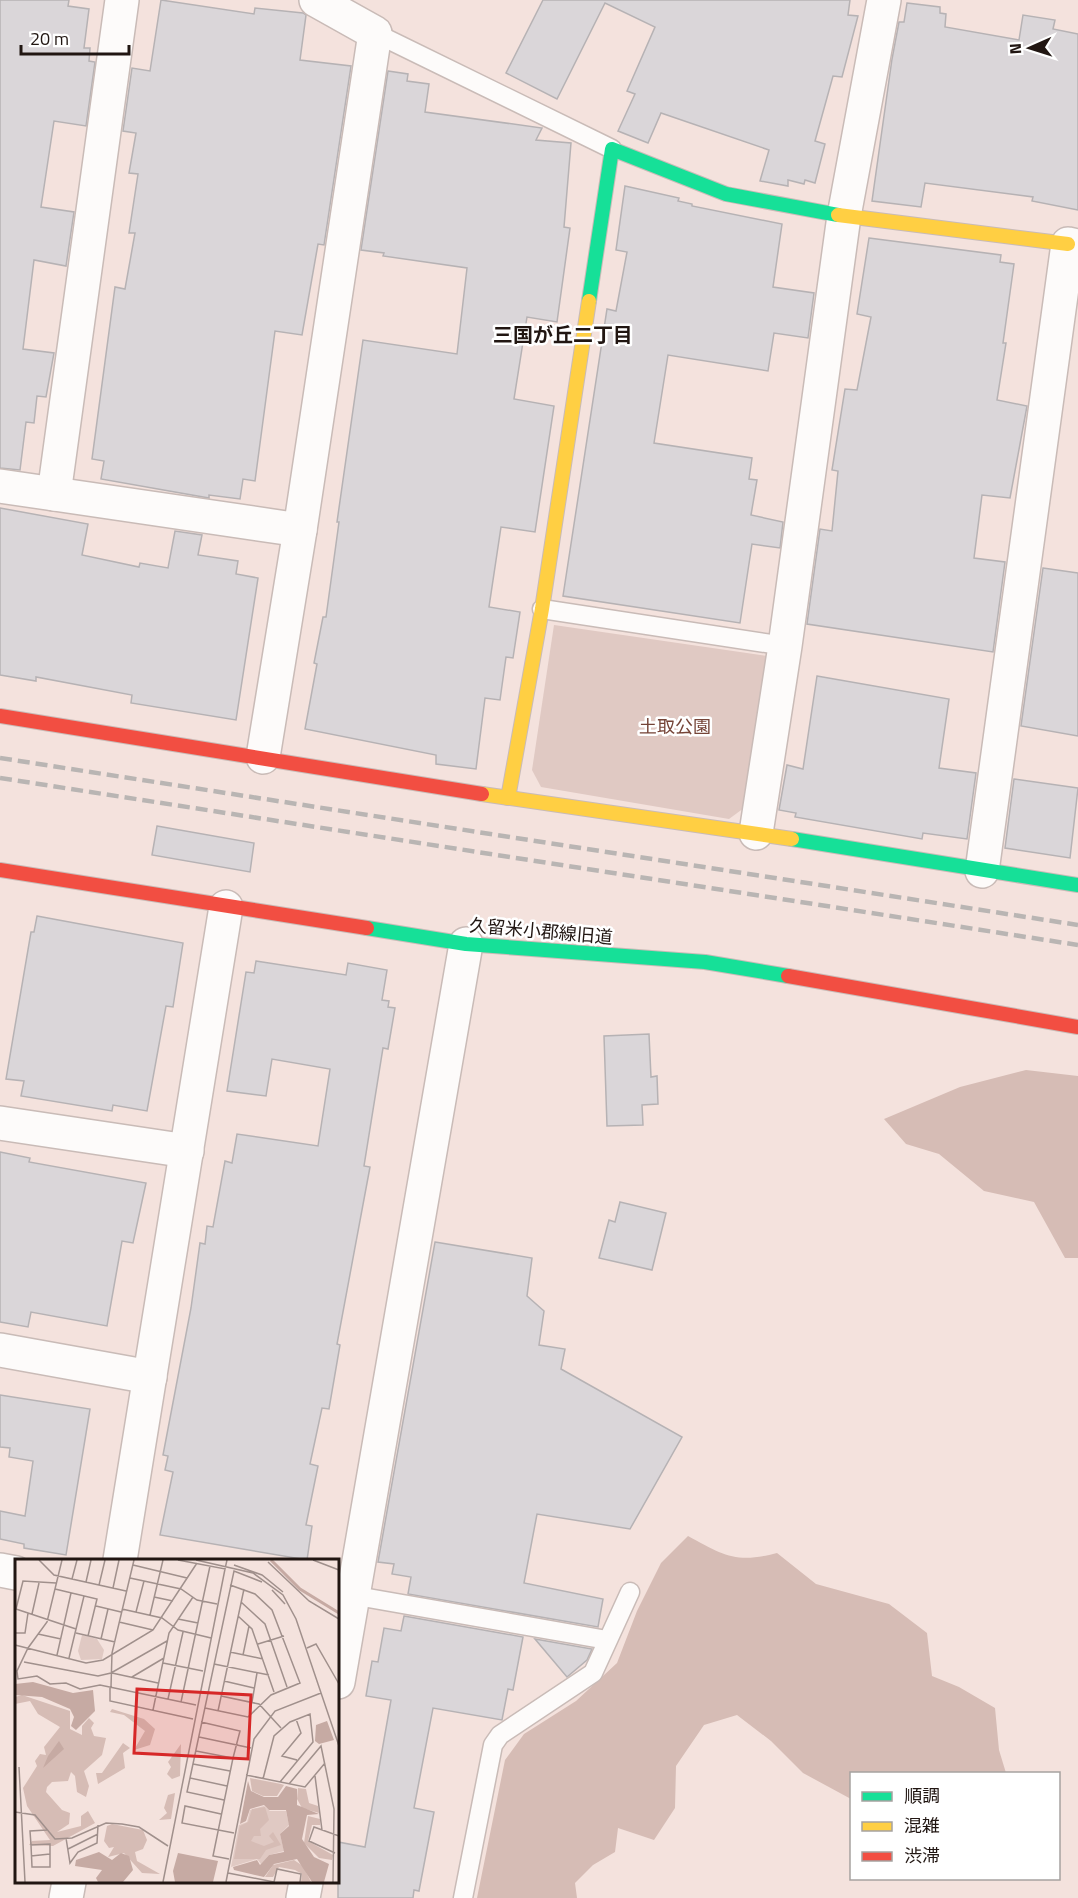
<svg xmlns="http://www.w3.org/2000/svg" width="1078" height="1898" viewBox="0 0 1078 1898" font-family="'Titillium Web','Noto Sans JP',sans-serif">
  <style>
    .green { fill: #e0c9c3 }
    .forest { fill: #d6bcb5 }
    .building { fill: #dad6d9; stroke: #b6b2b4; stroke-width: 1.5 }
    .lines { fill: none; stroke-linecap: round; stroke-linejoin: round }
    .lane-casing { stroke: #c9bbb7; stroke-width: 21 }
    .street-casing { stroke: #c9bbb7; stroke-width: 36 }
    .fast-casing { stroke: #c9bbb7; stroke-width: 16 }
    .slow-casing { stroke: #c9bbb7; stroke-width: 16 }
    .jam-casing { stroke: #c9bbb7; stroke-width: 16 }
    .lane { stroke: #fdfbfa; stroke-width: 18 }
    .street { stroke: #fdfbfa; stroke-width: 33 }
    .fast { stroke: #16e098; stroke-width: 14 }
    .slow { stroke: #ffcf43; stroke-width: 14 }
    .jam { stroke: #f24e42; stroke-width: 14 }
    .rail { stroke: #b9b5b3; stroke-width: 4.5; stroke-dasharray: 12 6; stroke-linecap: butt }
    .labels { text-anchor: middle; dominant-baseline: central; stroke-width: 5; stroke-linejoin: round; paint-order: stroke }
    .park-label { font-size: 18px; fill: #754437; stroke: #fff }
    .street-label { font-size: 18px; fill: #211612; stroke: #fff }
    .neighbourhood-label { font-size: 20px; font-weight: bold; fill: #211612; stroke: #fff }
    .inset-river { fill: none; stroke: #c6aaa3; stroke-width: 3 }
    .inset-road { fill: none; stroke: #a0908c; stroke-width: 1.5 }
    .view { fill: #d62828; fill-opacity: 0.15; stroke: #d62828; stroke-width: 3 }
    .inset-edge { fill: none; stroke: #211612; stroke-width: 3 }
  </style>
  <rect width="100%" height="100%" fill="#f4e2dd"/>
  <path class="green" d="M554,625L767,656L748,805L729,819L541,787L532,770Z"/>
  <g class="forest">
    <path d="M1026,1070L1078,1076V1258H1065L1034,1202L984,1191L939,1154L906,1144L884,1119L960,1087Z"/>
    <path d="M688,1536C723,1555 736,1564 777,1553L816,1584L889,1604L927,1633L932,1676L959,1687L995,1708L999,1750L1006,1773L852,1774L851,1799L803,1773L771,1741L737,1715L704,1725L676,1766L675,1808L654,1840L618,1828L615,1852L593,1865L575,1883L577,1898H477L505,1760L524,1734L576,1701L617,1663L637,1611L661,1563Z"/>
  </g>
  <g class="building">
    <path d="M0,0H69L68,6L89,9L84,48H90L89,61L95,62L86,126L54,121L41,207L74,212L66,266L34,260L23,349L54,353L46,397L37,396L34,423L26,422L20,470L0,468Z"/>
    <path d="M161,0L254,14L255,8L303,13L306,15L300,60L351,66L324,245L318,244L302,335L275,331L255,481L243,479L240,499L209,495V498L101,479L104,461L92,459L115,287L125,289L135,233H129L138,174L129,173L136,133L123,131L132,68L150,71Z"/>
    <path d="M543,0H850L848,15L858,16L842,77L833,76L815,141L825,144L815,183L805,180L804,184L788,180V186L760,181L769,150L661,113L648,143L618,131L635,94L627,91L655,27L605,3L557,99L506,73Z"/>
    <path d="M907,3L940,7V13L946,14L945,27L1019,40L1023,15L1055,20L1053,29L1078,34V210L1032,201L1033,197L925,183L921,207L872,201L892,59L899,22H904Z"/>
    <path d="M388,71L408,74L407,81L429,84L425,112L542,128L536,140L571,143L564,227L570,228L557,322L527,317L514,399L554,406L535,532L501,527L489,607L520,612L513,658L506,657L500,700L485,698L476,769L436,764V755L305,729L317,664L314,663L323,617H326L339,522H337L363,340L457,354L467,268L383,256L384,253L361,250Z"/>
    <path d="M625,186L679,198L678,201L692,204V206L782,224L773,287L814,293L808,338L774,333L768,371L668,355L654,443L752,458L749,479L757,480L751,515L783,522L780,548L752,544L740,623L563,596L607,309L616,311L627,252L616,250Z"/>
    <path d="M869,238L1001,255L1000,262L1014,264L1003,343H1006L997,400L1027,406L1010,498L982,495L974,558L1005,562L993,652L807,624L820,529L832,531L838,471L832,470L845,389L857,390L871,317L857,314Z"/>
    <path d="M0,508L88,524L82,555L139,567L140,563L168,568L175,531L202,535L198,555L238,561L236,574L258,578L236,720L131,703L132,695L36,677V681L0,675Z"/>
    <path d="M1043,568L1078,573V736L1021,726Z"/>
    <path d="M817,676L949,699L939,768L976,773L967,839L923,833L922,839L795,817L796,813L779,810L787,765L803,769Z"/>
    <path d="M1014,779L1078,788L1070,858L1005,848Z"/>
    <path d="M157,826L254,843L250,872L152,855Z"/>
    <path d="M37,916L183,943L173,1007L166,1006L147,1111L113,1105L112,1111L21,1096L24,1081L6,1079L31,932H34Z"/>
    <path d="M256,961L346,975L348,963L387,970L382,1000L389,1001L388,1007L395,1008L388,1049L383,1048L364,1166L370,1167L337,1344L340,1345L329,1409L322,1408L310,1464L318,1466L306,1525L312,1526L307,1560L160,1535L173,1472L165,1470L168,1456L163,1455L191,1308L200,1243L205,1244L207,1226L213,1227L225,1161L232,1163L237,1134L318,1146L330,1069L272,1059L266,1096L227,1091L246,972L254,973Z"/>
    <path d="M649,1034L651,1077L657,1076L658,1104L642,1105L643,1125L607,1126L604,1036Z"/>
    <path d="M0,1152L30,1158L29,1162L146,1183L133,1243L122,1241L107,1326L31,1312L28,1327L0,1322Z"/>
    <path d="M620,1202L666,1213L652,1270L599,1258L609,1220L615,1222Z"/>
    <path d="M435,1242L532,1258L527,1296L544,1311L539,1345L565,1349L561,1369L682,1437L630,1529L537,1514L524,1583L603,1599L598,1627L408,1594L411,1577L392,1574L394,1564L378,1562Z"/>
    <path d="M0,1395L90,1409L66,1555L24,1548V1544L0,1539V1511L25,1516L33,1461L9,1457L10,1448L0,1447Z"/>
    <path d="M404,1616L523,1637L513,1690L508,1689L502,1720L433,1708L414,1808L434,1812L419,1891L414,1890L413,1898H338V1842L365,1847L391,1700L366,1696L372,1661L378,1662L384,1628L401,1631Z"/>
    <path d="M535,1639L592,1649L587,1660L567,1677Z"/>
  </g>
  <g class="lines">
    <g class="lane-casing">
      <g id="lane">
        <path d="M375,33L612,149"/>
        <path d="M542,609L785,646"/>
        <path d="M351,1595L607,1640"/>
        <path d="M463,1898L493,1745L500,1735L593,1673L630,1592"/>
      </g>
    </g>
    <g class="street-casing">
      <g id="street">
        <path d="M0,486L300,530"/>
        <path d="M54,494L122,0"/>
        <path d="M263,757L300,530L375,33L316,0"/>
        <path d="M756,833L785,646L844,216L884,0"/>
        <path d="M982,871L1068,244L1078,246"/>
        <path d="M0,1123L187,1151"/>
        <path d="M0,1350L150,1377"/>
        <path d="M120,1560L226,907"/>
        <path d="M0,1570L16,1573"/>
        <path d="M338,1682L466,944"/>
        <path d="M66,1898L69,1882"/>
        <path d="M303,1898L306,1882"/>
      </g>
    </g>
    <g class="fast-casing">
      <g id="fast">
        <path d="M589,301L612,149L726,194L838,215"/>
        <path d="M792,839L1078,885"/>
        <path d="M367,928L466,944L705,962L788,976"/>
      </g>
    </g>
    <g class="slow-casing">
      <g id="slow">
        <path d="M838,215L1068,244"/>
        <path d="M482,794L792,839"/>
        <path d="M508,798L542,609L589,301"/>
      </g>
    </g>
    <g class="jam-casing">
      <g id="jam">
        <path d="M0,716L482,794"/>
        <path d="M0,870L367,928"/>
        <path d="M788,976L1078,1027"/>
      </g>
    </g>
    <use href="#lane" class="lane"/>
    <use href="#street" class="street"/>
    <use href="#fast" class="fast"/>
    <use href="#slow" class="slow"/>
    <use href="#jam" class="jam"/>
    <g class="rail">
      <path d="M0,758L1078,925"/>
      <path d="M0,778L1078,945"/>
    </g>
  </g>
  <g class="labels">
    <g class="park-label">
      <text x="675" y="726">土取公園</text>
    </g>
    <g class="street-label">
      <text transform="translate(541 931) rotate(5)">久留米小郡線旧道</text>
    </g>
    <g class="neighbourhood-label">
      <text x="563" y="334">三国が丘二丁目</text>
    </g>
  </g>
  <g transform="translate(15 1559)">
    <rect width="324" height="324" fill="#f4e2dd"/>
    <path d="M67,76L82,80L89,91L87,100L66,101L63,92ZM249,247L255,252H271L274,266L265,275L269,292L254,296L246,305L242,300L216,308L224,266L232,263L235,251Z" fill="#e0c9c3"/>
    <path d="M7,136L55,152V170L67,176V167L74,159L79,164L76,169L79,177L91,179L87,196L69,212L74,227L71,238L62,233L60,217L56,213L53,222L37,223L32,228L31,233L47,251L55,254L54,265L42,273L66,267V257L73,252L80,264L38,287L14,286L17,282L35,281L12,247L8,229L22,207L20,202L25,195L31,196L29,188L45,168L23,155L15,142L0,145V138ZM97,150L129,160L140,170L135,186L119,191L130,172L109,156L95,153ZM108,184L115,189L108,194L110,209L83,225L81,214H87ZM166,185L165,217L157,220L152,215L156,208L153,203ZM235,219L266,225L269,226L262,237H248L237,232ZM283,229L291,230L294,244L303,247L304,254L287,249L282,240ZM160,234L156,260L144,261L152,254L149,249L153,236ZM250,248L254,261L245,270L246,277H239L236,282L249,287L259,283L254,277L258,273L266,286L251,291L245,300H219L225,267L233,263L237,250ZM293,257L305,260V266H297L293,282L318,296L317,301L304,299L289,284ZM97,265L128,271L132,281L128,290L120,293L122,302L145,315L127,314L109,294L93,298L99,288L94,289L89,282L92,267ZM279,301L288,307L296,323H286L287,315L280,311L264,308L258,318H250L258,306Z" fill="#d6bcb5"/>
    <path d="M18,123L58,134L78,131L80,152L61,171L56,167L59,158L55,150L27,138L0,136V125ZM312,162L319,181L304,185L300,182L301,166ZM44,182L49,190L28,209L33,197ZM233,222L236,232L249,238H263L271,227L282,230V246L304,255L292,256L287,280L299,298L314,305L309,323H297L282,300L259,305L249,318L219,311L218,308L242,301L245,306L254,296L269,293L265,275L274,267L271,251H254L249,246L235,250L231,262L225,265ZM84,293L97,301L106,294L114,297L118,311L108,323H83L81,319L87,311L60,307L61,301ZM163,294L203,302L198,323H160L158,312Z" fill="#c6aaa3"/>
    <path class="inset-river" d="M256,1L285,30L324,54"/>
    <path class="inset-road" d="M24,1L39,16L111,32M47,1L32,63L13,89L2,112L3,120L22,117L35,125L51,124L65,130L85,126L181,146M163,1L210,10L212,1M181,1L238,14L268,36L281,60L324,187M298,1L324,11M253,3L294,42L324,60M118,6L172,19M219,6L247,16L268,33M115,19L166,30L182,41L202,45M57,20L62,1M71,23L76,1M84,26L90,1M98,29L104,1M40,30L82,40L73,77M257,31L270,45M139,38L158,42M226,43L250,65L272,128M81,47L106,53M1,50L8,22L41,24M1,50L61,70M107,50L147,59L163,71L196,79M121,53L129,22M17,55L24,24M135,56L148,1M223,57L237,70L259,133M163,60L183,64M104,63L138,71M0,74H10L13,54M61,74L100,83M23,75L46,80M86,80L93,50M243,85L269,77M0,86L71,104L88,101L138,71L182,4M292,89L301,85L324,125M215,93L248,100M42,96L56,34M228,96L234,67M54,99L69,37M9,103L83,117L96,114L152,82M148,104L188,112M199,105L254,116M97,114L143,124M117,118L149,99M209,122L239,129M95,128V142L178,160M96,128L97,94L119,1M206,137L244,145L266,169M153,140L168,73M166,143L195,7M237,143L242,114M190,149L233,158L256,136L285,124L257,51L240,35L215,26M138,151L154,74L178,38M203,152L229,30M281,160L286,174L267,197L282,201M186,163L225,172L218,199M184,178L236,189M181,192L218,199L198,297L214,300M178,205L215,212M4,208L10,323M231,216L290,228L310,204M300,217L307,271M175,219L172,233L209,241M248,220L259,177L275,163L295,155L298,183L265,223M274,225L306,187L319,250L318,323M212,227L175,219L219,12L247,23M0,253L20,256L40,280L57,279L91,264L107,265L124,268L153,287M206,255L170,247L167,264L219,274M51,279L55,304L63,293L82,284L83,266M16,286L17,308H35V285L16,286L15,272L32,271M53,290L83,275M320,294L294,282L299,268L324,277M16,297L35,295M213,314L259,323M148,323L210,10M211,323L239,180L260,152L306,134M259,323L262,310L286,315L285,323"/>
    <path class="view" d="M122,130L236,136L233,200L119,194Z"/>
    <rect width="324" height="324" class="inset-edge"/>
  </g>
  <rect x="850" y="1772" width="210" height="108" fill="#ffffff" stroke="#a6a2a0" stroke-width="1.5"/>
  <rect x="862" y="1792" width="30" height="9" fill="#16e098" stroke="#a6a2a0" stroke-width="1.5"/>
  <text x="904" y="1802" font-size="18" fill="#211612">順調</text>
  <rect x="862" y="1822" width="30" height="9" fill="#ffcf43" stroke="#a6a2a0" stroke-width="1.5"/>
  <text x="904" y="1832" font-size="18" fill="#211612">混雑</text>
  <rect x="862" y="1852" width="30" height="9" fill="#f24e42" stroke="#a6a2a0" stroke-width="1.5"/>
  <text x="904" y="1862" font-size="18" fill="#211612">渋滞</text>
  <g transform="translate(1030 48) rotate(267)" stroke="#ffffff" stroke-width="4.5" paint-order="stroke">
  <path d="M0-4.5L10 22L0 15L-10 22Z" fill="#211612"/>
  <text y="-9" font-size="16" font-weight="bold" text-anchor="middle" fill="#211612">N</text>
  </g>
  <path d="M21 45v9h108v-9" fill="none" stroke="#211612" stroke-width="3"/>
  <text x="30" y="45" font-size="18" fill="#211612" stroke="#ffffff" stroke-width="4.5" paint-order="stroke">20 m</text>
</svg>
